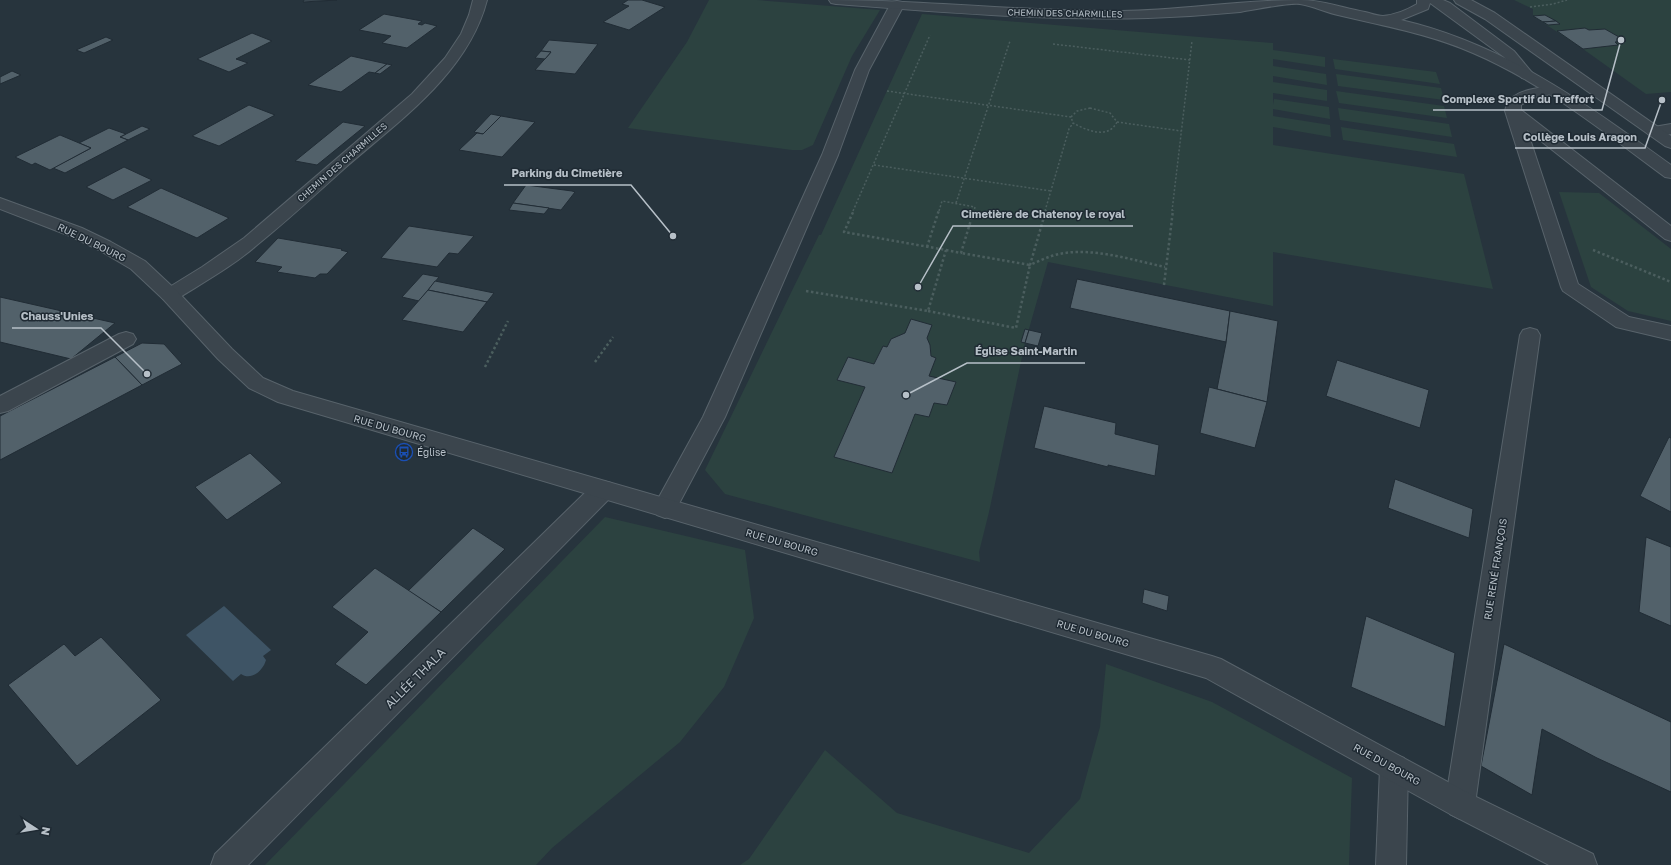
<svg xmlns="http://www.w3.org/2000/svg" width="1671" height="865" viewBox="0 0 1671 865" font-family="'Golos Text',sans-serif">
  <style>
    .green { fill: #2c4240 }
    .water { fill: #3e5465 }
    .building { fill: #52616a; stroke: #212c35 }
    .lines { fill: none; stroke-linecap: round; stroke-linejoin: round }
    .service-casing { stroke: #58636b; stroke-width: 2 }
    .minor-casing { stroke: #58636b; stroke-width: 2 }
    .tertiary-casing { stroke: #58636b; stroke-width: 2 }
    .path-far1 { stroke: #4b5e5e; stroke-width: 1.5; stroke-dasharray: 2 2; stroke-linecap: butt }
    .path { stroke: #4b5e5e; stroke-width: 2.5; stroke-dasharray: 2.5 2.5; stroke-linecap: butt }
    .service { fill: #3b454d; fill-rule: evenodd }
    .minor { fill: #3b454d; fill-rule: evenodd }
    .tertiary { fill: #3b454d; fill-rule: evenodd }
    .labels { text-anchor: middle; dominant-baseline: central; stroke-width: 3; stroke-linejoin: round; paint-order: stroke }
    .far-street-label { font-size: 9px; fill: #b7c0c8; stroke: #1f2a33 }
    .street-label { font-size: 10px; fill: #b7c0c8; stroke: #1f2a33 }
    .poi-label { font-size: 10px; fill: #b7c0c8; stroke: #1f2a33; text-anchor: start }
    .near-street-label { font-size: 12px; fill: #b7c0c8; stroke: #1f2a33 }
    .leader { fill: none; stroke: #b7c0c8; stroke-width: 1.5 }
    .callout-dot { fill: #b7c0c8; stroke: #1f2a33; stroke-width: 1.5 }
    .callout-label { font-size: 11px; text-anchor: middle; font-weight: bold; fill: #b7c0c8; stroke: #1f2a33; stroke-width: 3; stroke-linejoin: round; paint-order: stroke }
  </style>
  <rect width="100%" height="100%" fill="#27343d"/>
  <g class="green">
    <path d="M709,0H757L880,10L852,56L813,145L802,150H792L628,128L687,42Z"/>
    <path d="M1514,0H1671V92L1646,94L1583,49L1533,16V9Z"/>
    <path d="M922,14L1273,43V50L1325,57V67L1273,59V66L1326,74L1327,85L1273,76V82L1327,90V101L1273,93V105L1274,99L1329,107L1330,119L1273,109V116L1330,125L1331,137L1273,127V145L1464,174L1493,289L1273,252V306L1048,262L1025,343L989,512L979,552L980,562L725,494L705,470L819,235H821Z"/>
    <path d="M1333,59L1436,72L1440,84L1335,69Z"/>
    <path d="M1336,74L1441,88L1444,100L1338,86Z"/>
    <path d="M1336,91L1444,106L1447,118L1339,103Z"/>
    <path d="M1338,108L1449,124L1452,137L1340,120Z"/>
    <path d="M1341,127L1454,144L1457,157L1343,140Z"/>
    <path d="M1559,192L1599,193L1671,249V321L1628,311L1591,287Z"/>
    <path d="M605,517L745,550L754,618L724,687L680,742L552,848L536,865H265Z"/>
    <path d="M1106,664L1212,702L1352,778L1349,865H740L749,859L825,750L897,813L1029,853L1080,799L1100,727Z"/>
  </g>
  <path class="water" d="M224,606L271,650L263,656L266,660C263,671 251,681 241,674L233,681L186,635Z"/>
  <g class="building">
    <path d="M304,0H337L303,2Z"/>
    <path d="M628,0H642L665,7L629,30L603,22L629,6L622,4Z"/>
    <path d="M384,14L422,21L418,24L422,25L425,23L437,26L407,48L382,43L391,36L359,30Z"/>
    <path d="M1545,15L1556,21L1543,22L1533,16Z"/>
    <path d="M1556,21L1560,24L1548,25L1543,22Z"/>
    <path d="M1585,28L1589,30L1605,29L1626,41L1615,42L1618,45L1583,49L1557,31Z"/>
    <path d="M252,33L272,41L236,59L248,63L229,72L197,59Z"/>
    <path d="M106,37L113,40L84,53L76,50Z"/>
    <path d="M549,40L598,44L575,74L535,70L551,52L541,51Z"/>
    <path d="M541,51L551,52L545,59L535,58Z"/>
    <path d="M351,56L387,64L375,73L369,72L341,92L308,85Z"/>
    <path d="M387,64L392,65L380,74L375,73Z"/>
    <path d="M12,71L21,75L0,84V77Z"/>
    <path d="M249,105L275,115L219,146L192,136Z"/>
    <path d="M491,114L501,116L483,134L474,132Z"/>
    <path d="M501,116L535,122L502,157L459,150L477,133L483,134Z"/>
    <path d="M343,122L365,126L317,165L295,161Z"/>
    <path d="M142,126L150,129L128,140L120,137Z"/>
    <path d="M109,128L126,134L120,137L128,140L65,173L53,168L91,148L79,143Z"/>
    <path d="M60,135L91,148L50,170L35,163L32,165L15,157Z"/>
    <path d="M124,167L152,180L113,200L86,187Z"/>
    <path d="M526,185L572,191L575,192L561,210L513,203Z"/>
    <path d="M161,188L229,218L197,238L127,207Z"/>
    <path d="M513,203L549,208L544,214L509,210Z"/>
    <path d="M409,226L474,236L458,254L449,253L437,267L381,258Z"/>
    <path d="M278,238L342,249L341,250L348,252L327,274H320L315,278L277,272L282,267L255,262Z"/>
    <path d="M423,274L439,277L419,301L402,297Z"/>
    <path d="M1077,279L1230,311L1226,342L1070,308Z"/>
    <path d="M435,281L494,293L487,302L428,290Z"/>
    <path d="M428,290L487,302L463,332L402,320Z"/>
    <path d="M0,297L115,323L71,359L0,342Z"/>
    <path d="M1230,311L1278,321L1267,402L1217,389L1226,343Z"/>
    <path d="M911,319L932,325L927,338L930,345L931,356L936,358L929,376L956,382L947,405L934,403L929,417L915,414L892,473L834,457L865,387L837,380L848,357L874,364L883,346L887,347L891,339L905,333Z"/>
    <path d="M1025,329L1029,330L1025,343L1021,342Z"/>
    <path d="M1029,330L1042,333L1038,346L1025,343Z"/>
    <path d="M142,343L164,344L182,364L142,385L115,357Z"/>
    <path d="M115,357L142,385L0,460V416Z"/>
    <path d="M1337,360L1429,390L1420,428L1326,396Z"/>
    <path d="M1209,387L1267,402L1255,448L1200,433Z"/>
    <path d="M1044,406L1116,423L1115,434L1159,445L1155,476L1108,465V467L1034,448Z"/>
    <path d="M1669,437L1671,438V512L1640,496Z"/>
    <path d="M250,453L282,483L227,520L195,487Z"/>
    <path d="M1395,479L1473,509L1469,538L1388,508Z"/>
    <path d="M473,528L505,549L441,612L408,591Z"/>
    <path d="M1646,537L1671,547V626L1639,612Z"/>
    <path d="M375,568L441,612L366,685L335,664L368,632L332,607Z"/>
    <path d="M1144,589L1169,596L1167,611L1142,603Z"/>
    <path d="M1366,616L1455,653L1445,727L1351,687Z"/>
    <path d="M101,637L161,700L77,766L8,685L64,644L75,656Z"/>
    <path d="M1504,644L1671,722V792L1597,758L1542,729L1532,795L1481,766Z"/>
  </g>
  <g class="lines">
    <g class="service-casing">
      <g id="service">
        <path d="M1426,0H1443L1450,3L1514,51L1534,75L1532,78L1527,79L1522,78L1504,57Z"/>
        <path d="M897,1L902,2L904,5L869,70L838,155L725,417L673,515L665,518L657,515L653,508L703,417L822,155L855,70L890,5L892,2Z"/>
        <path d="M1551,86L1556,87L1558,90L1556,93L1533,98L1521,105V110L1671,226V241L1665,239L1527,130L1578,284L1629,317L1671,326V340L1616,327L1563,291L1561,287L1505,111C1508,90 1534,89 1551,86Z"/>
        <path d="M1671,124V134L1654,136L1648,134L1646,131L1648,128Z"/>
        <path d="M603,481L611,483L615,490L611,497L248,865H211L215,854L595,483Z"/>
      </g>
    </g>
    <g class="minor-casing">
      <g id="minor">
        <path d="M473,0H487C468,73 400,120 346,167C317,193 288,220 257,245C233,266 204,282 177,299L170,301L163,299L160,295L163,291L202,267L244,238L412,94L445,58L461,34L469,15Z"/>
        <path d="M829,0C927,0 1024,12 1122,11C1182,10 1241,0 1300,0C1322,0 1343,8 1365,12C1370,13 1377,16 1383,16C1394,15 1407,10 1417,4V0H1431L1428,9L1401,20C1505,44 1586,104 1671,165V178L1665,177C1604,132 1543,83 1473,53C1430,34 1384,26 1338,15C1325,12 1313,6 1300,4C1291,2 1252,10 1240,12C1209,15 1178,17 1148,18C1044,21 940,12 836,4L831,3Z"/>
        <path d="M1454,0H1471L1495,13L1671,136V148L1665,146L1485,19L1456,3Z"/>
        <path d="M1530,328L1537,330L1540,335L1475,804L1470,814L1460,819L1450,814L1445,804L1520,335L1523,330Z"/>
        <path d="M126,332L133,334L136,339L133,344L8,411L0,413V396L119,334Z"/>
        <path d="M1394,754L1404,758L1408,768L1406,865H1376L1380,768L1384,758Z"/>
      </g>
    </g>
    <g class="tertiary-casing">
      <path id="tertiary" d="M0,198L82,228L111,242L145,261L177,291L232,349L263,378L293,391L1212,656L1221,659L1470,794L1593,854L1597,865H1549L1450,814L1206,678L278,402L249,388L218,359L163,299L131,269L99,250L70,236L0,209Z"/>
    </g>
    <g class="path-far1">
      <path d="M1530,7L1553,4L1567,0"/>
      <path d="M1053,44L1190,60"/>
      <path d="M887,91L1071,117"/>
      <path d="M1090,108L1110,113L1117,122C1108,140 1086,130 1073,123L1071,117L1077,111Z"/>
      <path d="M1117,122L1181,131"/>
      <path d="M874,165L1051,191"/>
      <path d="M956,203L1010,41"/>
      <path d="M853,211L930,35"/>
      <path d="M939,211L942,201L975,207L974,211"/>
      <path d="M1045,211L1069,129L1073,123"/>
      <path d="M1172,211L1192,41"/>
    </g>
    <g class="path">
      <path d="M1046,210L1030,265C1039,261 1049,256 1059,254C1093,247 1132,260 1165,267"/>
      <path d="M927,247L939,210"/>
      <path d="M946,250L961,253L974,210"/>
      <path d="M1593,250L1671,282"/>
      <path d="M1164,285L1173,210"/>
      <path d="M806,291L928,311L946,250L844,232L854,210"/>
      <path d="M928,311L1016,328L1030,265L961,253"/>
      <path d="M595,362L613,337"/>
      <path d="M485,367L508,321"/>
    </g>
    <use href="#service" class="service"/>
    <use href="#minor" class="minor"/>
    <use href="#tertiary" class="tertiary"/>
  </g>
  <defs>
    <g id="bus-ring" transform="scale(0.9)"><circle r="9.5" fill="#1f2a33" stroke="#1a4fb4" stroke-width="1.5"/><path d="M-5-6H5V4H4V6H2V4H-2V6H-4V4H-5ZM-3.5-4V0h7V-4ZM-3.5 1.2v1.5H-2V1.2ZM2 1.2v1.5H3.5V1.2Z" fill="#1a4fb4"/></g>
  </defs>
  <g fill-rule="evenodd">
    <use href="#bus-ring" x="404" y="452"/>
  </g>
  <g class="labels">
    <g class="far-street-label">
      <text transform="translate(1065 13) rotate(1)">CHEMIN DES CHARMILLES</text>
      <text transform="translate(342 162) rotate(-41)">CHEMIN DES CHARMILLES</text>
    </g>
    <g class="street-label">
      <text transform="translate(92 242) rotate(26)">RUE DU BOURG</text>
      <text transform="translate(390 428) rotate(16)">RUE DU BOURG</text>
      <text transform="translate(782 542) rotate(16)">RUE DU BOURG</text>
      <text transform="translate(1495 569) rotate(-81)">RUE RENÉ FRANÇOIS</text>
      <text transform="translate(1093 633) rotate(16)">RUE DU BOURG</text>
      <text transform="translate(1387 764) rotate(29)">RUE DU BOURG</text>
    </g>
    <g class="poi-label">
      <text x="417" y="452">Église</text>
    </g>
    <g class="near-street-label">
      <text transform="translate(415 678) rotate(-45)">ALLÉE THALA</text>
    </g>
  </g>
  <path class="leader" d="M1621 40L1602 110H1433M1662 100L1645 148H1515M673 236L631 185H504M918 287L953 226H1133M147 374L101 328H12M906 395L967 363H1085"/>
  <g class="callout-dot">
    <circle cx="1621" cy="40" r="4"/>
    <circle cx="1662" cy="100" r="4"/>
    <circle cx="673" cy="236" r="4"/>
    <circle cx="918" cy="287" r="4"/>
    <circle cx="147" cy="374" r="4"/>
    <circle cx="906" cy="395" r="4"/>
  </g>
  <g class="callout-label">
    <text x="1518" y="103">Complexe Sportif du Treffort</text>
    <text x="1580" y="141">Collège Louis Aragon</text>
    <text x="567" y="177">Parking du Cimetière</text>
    <text x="1043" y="218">Cimetière de Chatenoy le royal</text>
    <text x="57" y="320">Chauss'Unies</text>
    <text x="1026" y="355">Église Saint-Martin</text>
  </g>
  <g transform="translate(36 829) rotate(102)" stroke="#1f2a33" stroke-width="3" paint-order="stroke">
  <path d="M0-3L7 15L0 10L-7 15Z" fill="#b7c0c8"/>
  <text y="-6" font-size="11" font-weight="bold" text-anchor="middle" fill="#b7c0c8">N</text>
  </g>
</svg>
